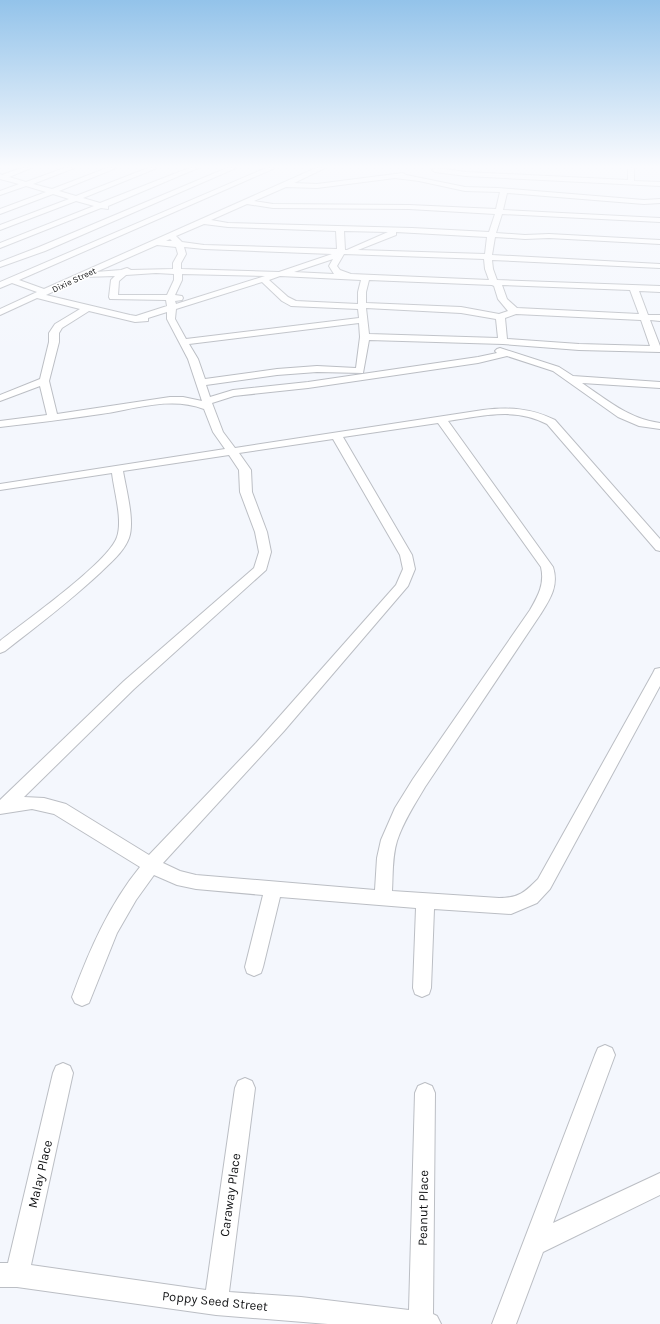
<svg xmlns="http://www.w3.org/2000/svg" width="660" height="1324" viewBox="0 0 660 1324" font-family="Karla,sans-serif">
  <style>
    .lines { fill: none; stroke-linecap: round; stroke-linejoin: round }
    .street-casing { stroke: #bbbec4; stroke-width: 2 }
    .street { fill: #fff; fill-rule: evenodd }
    .labels { text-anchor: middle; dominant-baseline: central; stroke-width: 3; stroke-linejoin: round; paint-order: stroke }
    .far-street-label { font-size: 9px; fill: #141517; stroke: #fff }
    .near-street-label { font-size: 13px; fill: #141517; stroke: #fff }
  </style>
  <rect width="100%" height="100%" fill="#f4f7fd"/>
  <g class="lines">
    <g class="street-casing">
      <g id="street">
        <path d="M21,168H31L9,177L26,182L64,168H74L33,184L52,189L107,168H116L59,191L76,196L148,168H157L83,198L100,203L189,168H198L108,206V209L101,208L0,248V243L94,206L76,201L0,230V225L69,199L53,194L0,214V209L46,192L26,186L0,195V191L19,184L0,179V174L2,175Z"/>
        <path d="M227,168H236L45,251L0,267V262L39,247Z"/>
        <path d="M266,168H275L19,280L44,289L316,168H325L294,183L317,184L403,173L406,175L465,187L498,188L644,200L660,199V203L644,204L507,193L503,210L660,218V222L502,214L496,233L525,235L549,234L660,240V244L549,238L525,239L495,237L492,255L660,264V268L492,260L493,269L497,280L660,286V292L639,291L648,315H660V321L650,320L660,346V352L579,350L503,344L369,340L363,373L317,372L277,375L206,385L210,397L233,390L308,382L478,357L497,353L495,351L497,349L500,348L559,367L573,376L660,382V388L582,383C607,400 629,419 660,423V429L639,426L618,417L553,371L507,356L478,363L308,388L234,396L212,403L223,432L235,448L483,410C509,407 531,408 555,420L660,539V551L656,550L547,424C514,407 483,416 448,421L553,567C559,586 550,599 540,615L425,787C415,804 403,822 397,841C392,857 393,874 392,891L499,898C519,898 525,892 538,879L653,673L655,669L660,668V686L550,889L537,903L511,914L434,909L431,988L429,994L422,997L415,994L413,988L416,908L280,897L263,967L261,973L254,976L247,973L245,967L263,895L196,889L177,885L154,875L136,900L117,933L89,1003L82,1006L75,1003L72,997C89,951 109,905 140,867L54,814L32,809L0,814V800L124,681L254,568L259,552L255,532L240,492L239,470L229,455L123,471C126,489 135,521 129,538C124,552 110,563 100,573C70,601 37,626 5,651L0,653V641C24,622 109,562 117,537C123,520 114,491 112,473L0,490V484L225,449L213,432L204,409C171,396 135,409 101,414C68,419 34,423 0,427V421L47,415L40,386L0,401V395L40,379L49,342V333L55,324L80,309L37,298L0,315V309L37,292L12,283L0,288V282ZM395,178L419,181L465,191L500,192L496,209L409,205L273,204L254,201L286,187L317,188ZM247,204L273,208L409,209L495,214L489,232L412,228L228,223L211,220ZM204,224L228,227L336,231L337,249L204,245L182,242L176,236ZM344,231L388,232L347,250H345ZM396,232L487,237L485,254L358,250L396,235ZM170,239L172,241H166ZM157,245L176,247L178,254L173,263V269L131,270L127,268L121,270L96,272ZM184,247L204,249L332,254L279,272L181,269V263L186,254ZM344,254L484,259L485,269L489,280L351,274L340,270L337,266ZM333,259L329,266L334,274L294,272ZM156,273L174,274V280L167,295H118L119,281L126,275ZM182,274L265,276L176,304L175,301L182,300L183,298L182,296L175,295L182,280ZM115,276L111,280L109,297L110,299L166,300L167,306L136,316L130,315L46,295L84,277ZM280,276L361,280L358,292V304L296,301L288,297L269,280ZM369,280L492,285L494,286L498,299L508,311L499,314L461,307L366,303V292ZM262,282L282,301L291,306L358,309L359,318L186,339L175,319L176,309ZM502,285L630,290L639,314L517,308L507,299ZM366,308L461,313L496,319L498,338L369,334ZM89,311L135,322L148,321V318L167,312V319L188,359L202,401L183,397H170L57,414L49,381L59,342V333L62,328ZM516,314L641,320L650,346L579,344L507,339L505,318ZM359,323L360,337L356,368L317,366L277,369L205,379L198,359L189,344ZM438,423L541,567C545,584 538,596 530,610L413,779L395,808L381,840L377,858L375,890L196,875L180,871L163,863L284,731L408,586L415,569L412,555L343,437ZM333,439L400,555L403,569L396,585L256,743L149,855L66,804L44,798L24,797L134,689L266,570L271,552L267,532L252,492L251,470L239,453Z"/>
        <path d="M436,168L466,172L628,180V168H634V181L660,182V186L466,176L435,172L432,170Z"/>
        <path d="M605,1045L612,1048L615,1055L553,1223L660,1173V1195L543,1252L516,1324H492L595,1055L598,1048Z"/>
        <path d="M63,1063L70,1066L73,1073L31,1265L206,1290L235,1088L238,1081L245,1078L252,1081L255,1088L229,1292L301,1297L409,1310L415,1093L418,1086L425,1083L432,1086L435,1093L433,1314L437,1316L441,1324H328L216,1315L17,1287H0V1263H8L53,1073L56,1066Z"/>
      </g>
    </g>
    <use href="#street" class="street"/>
  </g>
  <linearGradient id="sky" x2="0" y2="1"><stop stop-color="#93c3ea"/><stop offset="0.47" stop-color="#fafbfe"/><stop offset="1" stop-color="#fafbfe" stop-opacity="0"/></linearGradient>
  <rect width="660" height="354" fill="url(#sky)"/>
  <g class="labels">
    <g class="far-street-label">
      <text transform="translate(74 280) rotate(-25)">Dixie Street</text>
    </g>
    <g class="near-street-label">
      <text transform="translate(40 1174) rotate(-77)">Malay Place</text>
      <text transform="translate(230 1195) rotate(-82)">Caraway Place</text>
      <text transform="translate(423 1208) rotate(-89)">Peanut Place</text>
      <text transform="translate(215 1301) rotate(6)">Poppy Seed Street</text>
    </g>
  </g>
</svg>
